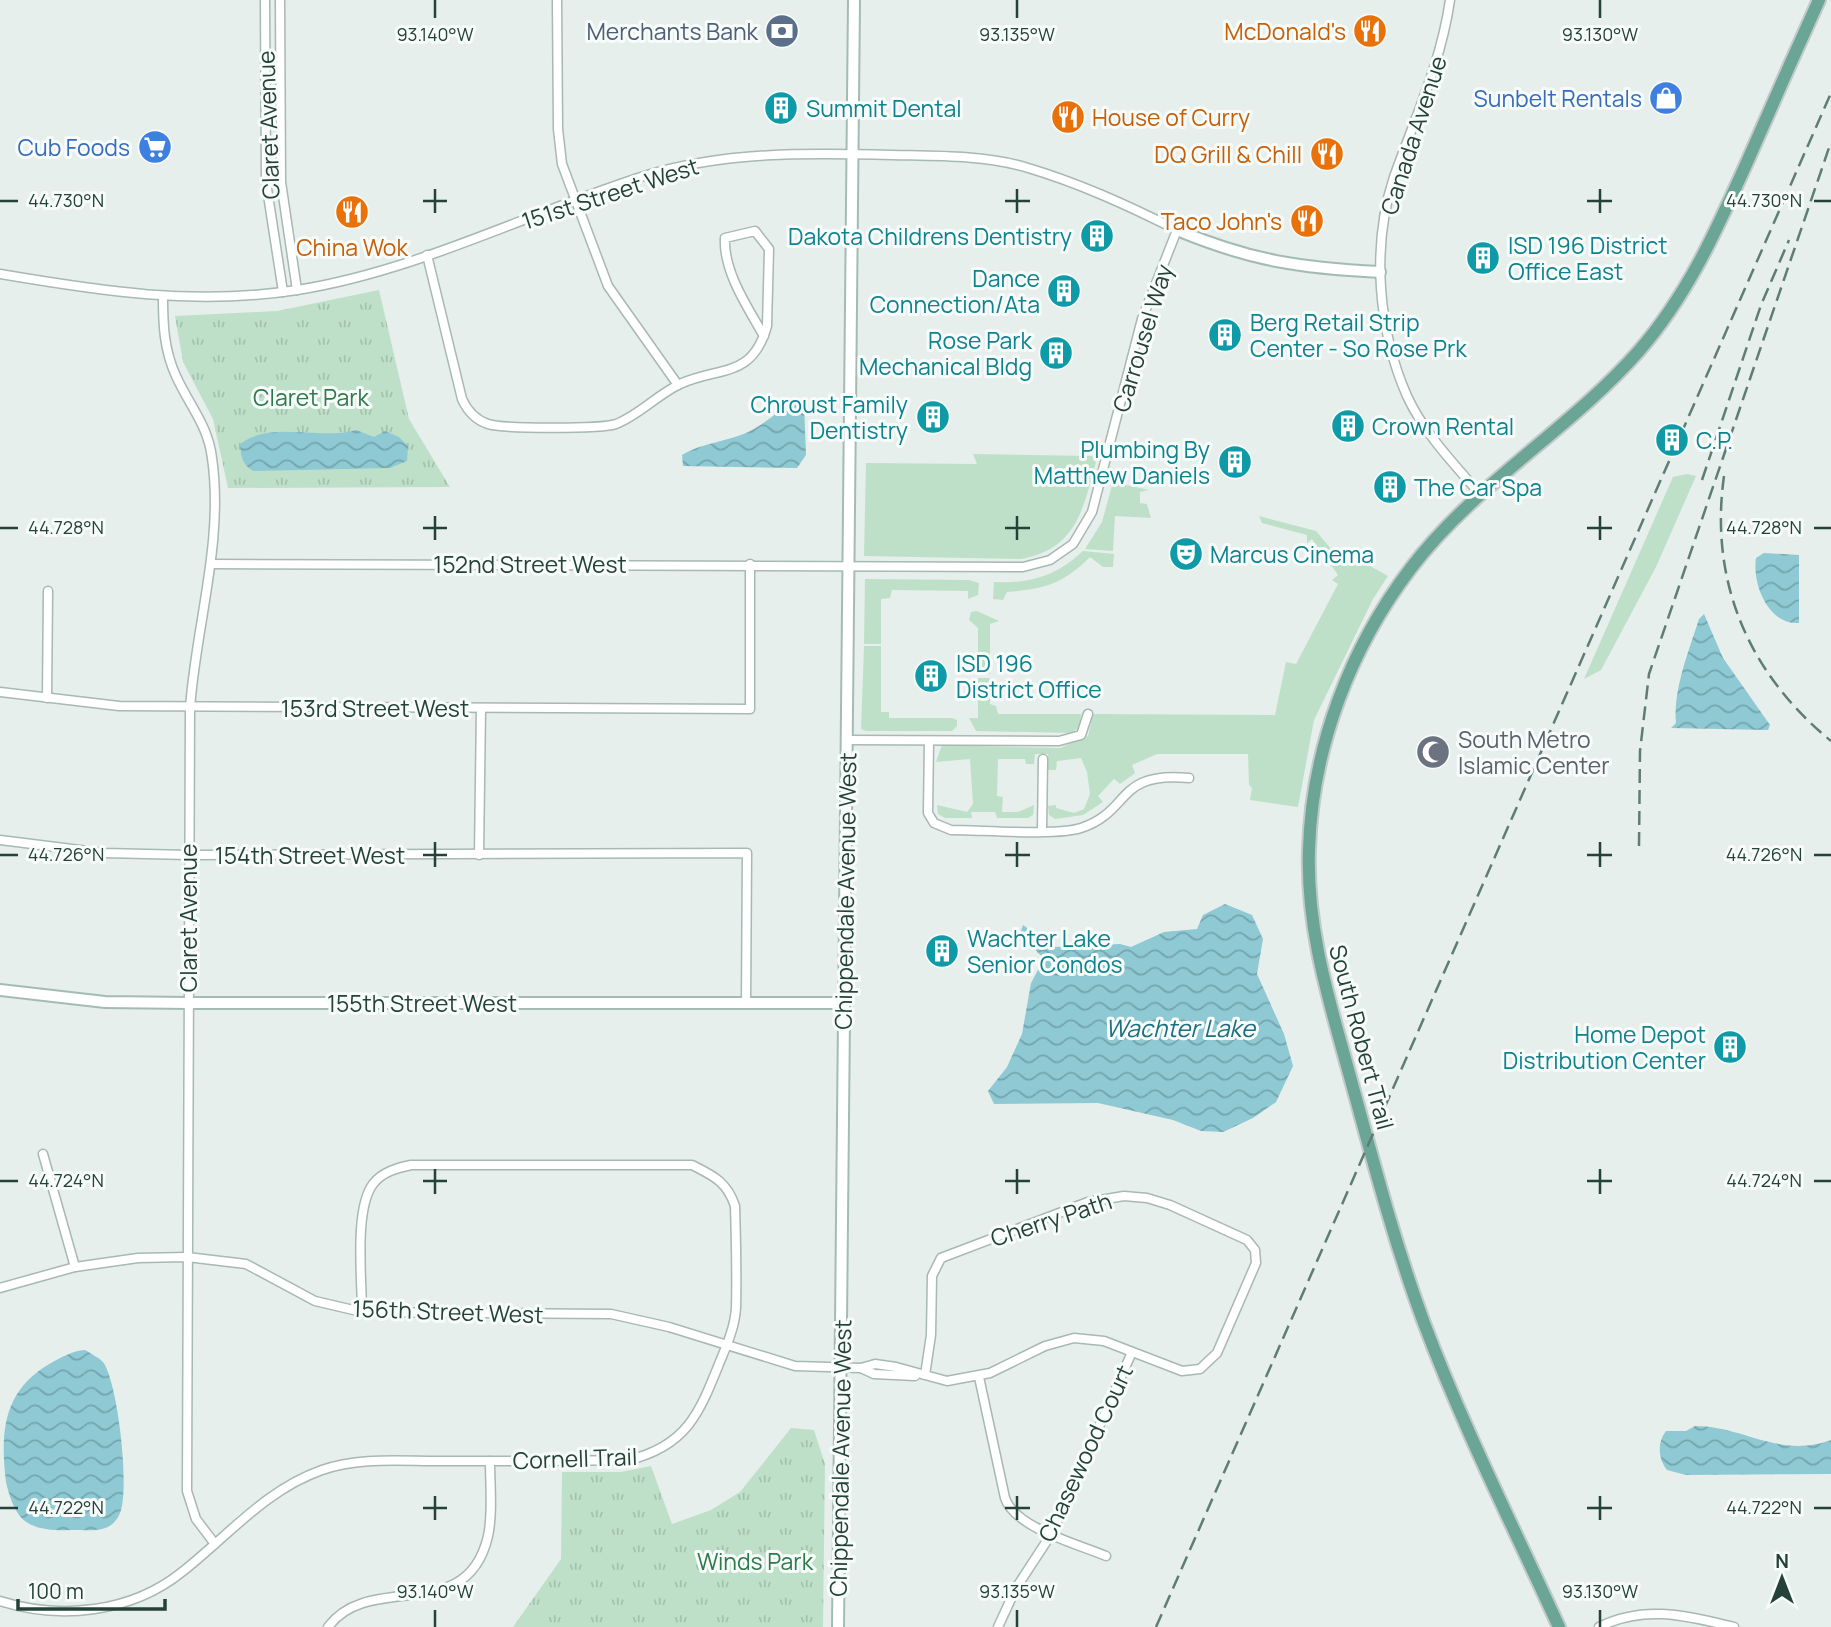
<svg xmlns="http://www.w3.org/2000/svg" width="1831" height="1627" viewBox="0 0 1831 1627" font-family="Manrope,sans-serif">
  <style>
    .green { fill: #bfe0c8 }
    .park { fill: url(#park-tufts) }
    .water { fill: url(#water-waves) }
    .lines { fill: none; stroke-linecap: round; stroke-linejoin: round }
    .street-casing { stroke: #a8b8b2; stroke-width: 11 }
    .secondary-casing { stroke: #a4bbb3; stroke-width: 14 }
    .primary-casing { stroke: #c2cac8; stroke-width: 16 }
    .street { stroke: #fff; stroke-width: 8 }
    .secondary { stroke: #fff; stroke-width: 10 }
    .primary { stroke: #6aa596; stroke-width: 12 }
    .rail { stroke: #5f7d75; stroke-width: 2.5; stroke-dasharray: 14 7; stroke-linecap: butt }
    .ticks { fill: none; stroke: #24423a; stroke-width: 2.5 }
    .labels { text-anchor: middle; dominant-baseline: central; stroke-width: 6; stroke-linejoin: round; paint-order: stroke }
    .service-label { font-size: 23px; fill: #4e5e75; stroke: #f7fbf9; text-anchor: end }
    .food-label { font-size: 23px; fill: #c56008; stroke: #f7fbf9; text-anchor: end }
    .shop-label { font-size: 23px; fill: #366cbe; stroke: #f7fbf9; text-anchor: end }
    .culture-label { font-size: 23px; fill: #0d838f; stroke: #f7fbf9; text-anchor: start }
    .street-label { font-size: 23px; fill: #24423a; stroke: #f7fbf9 }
    .park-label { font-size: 23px; fill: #2d7a4b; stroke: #f7fbf9 }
    .worship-label { font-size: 23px; fill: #5b616d; stroke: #f7fbf9; text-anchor: start }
    .water-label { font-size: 24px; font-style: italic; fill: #1c6f80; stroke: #f7fbf9 }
    .ticks-label { font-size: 18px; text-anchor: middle; fill: #24423a; stroke: #f7fbf9; stroke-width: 6; stroke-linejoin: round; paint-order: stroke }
  </style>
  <defs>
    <pattern id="park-tufts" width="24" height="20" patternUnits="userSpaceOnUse" patternTransform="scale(1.75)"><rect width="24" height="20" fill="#bfe0c8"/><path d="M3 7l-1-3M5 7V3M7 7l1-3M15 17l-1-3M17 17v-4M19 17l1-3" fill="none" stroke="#a4c1ad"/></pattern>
    <pattern id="water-waves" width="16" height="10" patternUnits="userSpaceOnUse" patternTransform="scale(1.75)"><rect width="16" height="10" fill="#8ec9d4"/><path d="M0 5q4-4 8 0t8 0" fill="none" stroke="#74a5ad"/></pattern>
  </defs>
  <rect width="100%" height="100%" fill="#e6efeb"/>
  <g class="green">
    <path d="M973,454L1092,456L1096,462C1083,509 1077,549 1021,559L864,556L866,463L977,464Z"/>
    <path d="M1687,474L1696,476L1656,567L1601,670L1584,679L1673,477Z"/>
    <path d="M1113,482L1149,490L1140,492V503L1147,504L1151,518L1115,516L1113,551L1085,549L1102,522Z"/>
    <path d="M1259,516L1316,531L1337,556L1347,560L1354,557L1388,576L1373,599L1314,720L1298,807L1250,800L1252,788L1249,785L1248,754H1157L1132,765L1135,773L1120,784L1114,779L1098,796L1103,802L1083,815L1055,819L1049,815L1048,806L1056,805V808L1074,813L1084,809L1090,794L1087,772L1081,758L1057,761L1056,770H1048V754H1035L1034,764H1026L1025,759H998L997,796L1003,797L1002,812H1018L1034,805L1033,815L1028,818H997L995,812H971L972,818H945L938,814L937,805L967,812L973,804L970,759L936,762L942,745L1060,748L1088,736L1093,714L1275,715L1286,662L1296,664L1338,584L1332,580L1338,575L1312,539L1307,543V535L1262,523Z"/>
    <path d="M1083,551L1114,554L1113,567H1103L1090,557C1063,584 1045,589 1007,592L1003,600L993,599L994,582C1029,584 1057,576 1083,551Z"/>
    <path d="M865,579L969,580L979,583L978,595L968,599V591L892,590L890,598L881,599V644H864Z"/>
    <path d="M977,611L999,621L990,624V674H978V628L969,620L971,612Z"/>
    <path d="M864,646H881V712H889V718H952L957,720V726L952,731H866L861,729Z"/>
    <path d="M978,678H990V704L996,706L998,714H1081L1080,727L1071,733L976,731L969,718H978Z"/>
  </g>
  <g class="park">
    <path d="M379,290L409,419L450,487L228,488L213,419L183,362L175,316L277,311Z"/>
    <path d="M791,1428L814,1430L825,1464L823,1627H513L561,1559L562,1472H621L651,1466L672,1524L711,1510L740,1492Z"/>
  </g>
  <g class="water">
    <path d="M796,397L804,403L806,455L797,468L683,466L682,455C701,443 725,442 746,433C764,425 780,410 796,397Z"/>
    <path d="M356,430L374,437L385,431L399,437L408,446L407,461L390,468L253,471C242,464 241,457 240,444C271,420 319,441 356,430Z"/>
    <path d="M1764,553L1799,555V623C1768,625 1752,584 1756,558Z"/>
    <path d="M1704,614L1723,658L1770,725L1768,730L1671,728L1676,723C1673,689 1689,651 1699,619Z"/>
    <path d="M1225,904L1252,915L1263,939L1257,974L1284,1034L1293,1066L1276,1102L1253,1118L1223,1132L1201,1131L1173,1120L1098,1103L994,1104L988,1091L1007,1067L1022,1034L1031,983L1044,959L1020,934L1023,925L1053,947L1120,944L1131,947L1164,932L1197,929L1203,915Z"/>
    <path d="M85,1350C91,1354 98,1357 103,1362C118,1382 130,1490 120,1513C113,1531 96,1531 80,1530C63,1530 43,1532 28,1523C15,1516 9,1495 6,1482C0,1432 3,1390 51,1363C62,1357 72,1351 85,1350Z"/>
    <path d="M1695,1426C1744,1426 1779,1459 1831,1440V1474L1686,1475L1667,1470C1658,1459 1657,1442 1666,1431H1686Z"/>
  </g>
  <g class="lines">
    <g class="street-casing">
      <g id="street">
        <path d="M265,0L266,182L283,292"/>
        <path d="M280,0L281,182L297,290"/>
        <path d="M557,0L558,129L562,164L608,286L678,385"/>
        <path d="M1450,0C1441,63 1415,118 1394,177C1371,247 1378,330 1407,396C1424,433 1454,464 1480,494"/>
        <path d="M427,255L462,399C467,410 476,420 488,424C503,429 602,429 616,424C639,415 657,395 680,384C720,366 752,379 767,326L769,249L755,231L725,238C723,271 748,308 764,336"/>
        <path d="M0,274C100,291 195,306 297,290C417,271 528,213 644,176C725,151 808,153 892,155C935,156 983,155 1025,167C1079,183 1127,205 1177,230L1142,319L1092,512L1073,544L1050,560L1023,567L211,564"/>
        <path d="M163,297C163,325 164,350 176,376C189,405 208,425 212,458C224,541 196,625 190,708L187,1491L196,1519L215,1544"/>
        <path d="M0,692L119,706L750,709V564"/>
        <path d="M47,698L48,591"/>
        <path d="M847,740L1059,741L1081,735L1088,714"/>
        <path d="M929,741L928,813L934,823L951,830C981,830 1057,836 1081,828C1132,811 1115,771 1189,778"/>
        <path d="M1042,830L1043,759"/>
        <path d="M0,840L104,853L189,855L747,853L746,1003"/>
        <path d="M479,855L481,708"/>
        <path d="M43,1154L75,1267"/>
        <path d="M0,1288L75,1267L138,1258L187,1257L246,1264L315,1301L362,1312L611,1314L669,1327L795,1366L861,1368L875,1364L896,1367L947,1381L990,1373L1045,1346L1074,1338L1104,1341L1182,1371L1200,1369L1217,1353L1256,1263L1255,1250L1247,1240L1170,1205L1147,1198L1124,1196L1088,1202L941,1258L932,1276L931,1335L925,1375"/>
        <path d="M861,1368L874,1374L915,1376"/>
        <path d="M979,1377L1005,1498C1015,1528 1078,1544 1106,1556"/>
        <path d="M0,1601C60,1620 131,1613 182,1572C228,1536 265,1490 322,1470C358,1457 400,1461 438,1461C502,1461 566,1461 629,1460C686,1446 699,1414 719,1364C726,1347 735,1327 736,1308C737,1274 736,1240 735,1206C727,1182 714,1176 692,1165H411C397,1168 382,1172 373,1184C354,1209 362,1280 362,1312"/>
        <path d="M328,1627C371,1570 467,1627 488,1536C493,1513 490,1485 490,1461"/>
        <path d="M998,1627L1016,1588L1052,1533L1132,1352"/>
        <path d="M1599,1627C1645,1604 1687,1616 1734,1627"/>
      </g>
    </g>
    <g class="secondary-casing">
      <g id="secondary">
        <path d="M1177,230C1252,261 1300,268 1380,272"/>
        <path d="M0,990L105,1002L188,1003H844"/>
        <path d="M838,1627L854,0"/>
      </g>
    </g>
    <g class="primary-casing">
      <path id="primary" d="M1559,1627C1513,1526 1463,1427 1424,1323C1395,1245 1374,1164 1352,1084C1331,1006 1306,932 1309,849C1312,748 1350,648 1411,568C1475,484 1569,430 1638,352C1688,295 1717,229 1748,160C1771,107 1795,53 1819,0"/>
    </g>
    <use href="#street" class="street"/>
    <use href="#secondary" class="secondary"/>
    <use href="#primary" class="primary"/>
    <g class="rail">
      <path d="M1724,476C1709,582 1749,674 1831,741"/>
      <path d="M1702,480L1761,305L1789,240"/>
      <path d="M1639,846L1640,751L1649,674L1831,142"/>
      <path d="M1156,1627L1831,93"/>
    </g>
  </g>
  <path class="ticks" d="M435,0V18M1017,0V18M1600,0V18M435,189V213M1017,189V213M1600,189V213M0,201H18M423,201H447M1005,201H1030M1587,201H1612M1814,201H1831M435,516V540M1017,516V540M1600,516V540M0,528H18M423,528H447M1005,528H1030M1587,528H1612M1814,528H1831M435,842V867M1017,842V867M1600,842V867M0,855H18M423,855H447M1005,855H1030M1587,855H1612M1814,855H1831M435,1169V1194M1017,1169V1194M1600,1169V1194M0,1181H18M423,1181H447M1005,1181H1030M1587,1181H1612M1814,1181H1831M435,1496V1520M1017,1496V1520M1600,1496V1520M0,1508H18M423,1508H447M1005,1508H1030M1587,1508H1612M1814,1508H1831M435,1610V1627M1017,1610V1627M1600,1610V1627"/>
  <defs>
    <g id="bank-disc" transform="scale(1.75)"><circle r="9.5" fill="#5c6f8a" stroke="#f7fbf9"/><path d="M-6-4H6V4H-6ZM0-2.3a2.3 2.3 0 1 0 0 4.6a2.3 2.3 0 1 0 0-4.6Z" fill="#fff"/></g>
    <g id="restaurant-disc" transform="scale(1.75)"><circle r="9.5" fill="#e8710a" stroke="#f7fbf9"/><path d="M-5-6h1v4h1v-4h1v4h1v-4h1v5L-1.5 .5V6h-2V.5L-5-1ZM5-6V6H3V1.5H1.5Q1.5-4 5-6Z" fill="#fff"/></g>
    <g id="shop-disc" transform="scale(1.75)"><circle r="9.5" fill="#3f7fe0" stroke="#f7fbf9"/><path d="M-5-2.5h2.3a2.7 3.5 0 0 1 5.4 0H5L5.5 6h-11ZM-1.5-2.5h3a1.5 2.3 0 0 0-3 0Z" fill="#fff"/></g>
    <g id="building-disc" transform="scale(1.75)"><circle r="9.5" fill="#0f9aa8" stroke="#f7fbf9"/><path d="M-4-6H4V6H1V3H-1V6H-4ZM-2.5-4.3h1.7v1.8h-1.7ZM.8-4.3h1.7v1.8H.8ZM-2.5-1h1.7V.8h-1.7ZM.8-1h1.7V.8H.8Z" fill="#fff"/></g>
    <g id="supermarket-disc" transform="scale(1.75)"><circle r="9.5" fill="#3f7fe0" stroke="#f7fbf9"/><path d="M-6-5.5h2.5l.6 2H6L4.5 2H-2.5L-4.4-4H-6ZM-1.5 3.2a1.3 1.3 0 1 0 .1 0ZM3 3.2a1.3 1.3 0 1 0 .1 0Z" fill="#fff"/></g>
    <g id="theatre-disc" transform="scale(1.75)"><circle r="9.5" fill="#0f9aa8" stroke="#f7fbf9"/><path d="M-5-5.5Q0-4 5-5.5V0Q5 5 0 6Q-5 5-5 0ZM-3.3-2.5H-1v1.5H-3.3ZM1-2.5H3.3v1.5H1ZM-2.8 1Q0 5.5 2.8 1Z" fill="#fff"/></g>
    <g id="mosque-disc" transform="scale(1.75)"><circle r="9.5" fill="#6b7280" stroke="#f7fbf9"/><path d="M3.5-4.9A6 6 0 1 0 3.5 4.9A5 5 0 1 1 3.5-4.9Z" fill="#fff"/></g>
  </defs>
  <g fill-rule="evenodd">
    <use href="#bank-disc" x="782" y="31"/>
    <use href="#restaurant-disc" x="1370" y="31"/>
    <use href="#shop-disc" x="1666" y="98"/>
    <use href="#building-disc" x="781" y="108"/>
    <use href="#restaurant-disc" x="1068" y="117"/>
    <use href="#supermarket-disc" x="155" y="147"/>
    <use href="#restaurant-disc" x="1327" y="154"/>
    <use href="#restaurant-disc" x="352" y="212"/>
    <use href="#restaurant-disc" x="1307" y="221"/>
    <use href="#building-disc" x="1097" y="236"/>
    <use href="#building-disc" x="1483" y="258"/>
    <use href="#building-disc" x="1064" y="291"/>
    <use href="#building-disc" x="1225" y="335"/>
    <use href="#building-disc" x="1056" y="353"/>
    <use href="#building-disc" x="933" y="417"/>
    <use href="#building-disc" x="1348" y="426"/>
    <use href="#building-disc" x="1672" y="440"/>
    <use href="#building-disc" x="1235" y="462"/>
    <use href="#building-disc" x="1390" y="487"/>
    <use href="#theatre-disc" x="1186" y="554"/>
    <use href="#building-disc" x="931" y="676"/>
    <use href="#mosque-disc" x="1433" y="752"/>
    <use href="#building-disc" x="942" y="951"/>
    <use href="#building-disc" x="1730" y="1047"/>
  </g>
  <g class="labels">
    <g class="service-label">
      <text x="758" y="31">Merchants Bank</text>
    </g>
    <g class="food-label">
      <text x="1346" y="31">McDonald's</text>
      <text x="1092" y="117" text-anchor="start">House of Curry</text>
      <text x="1302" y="154">DQ Grill &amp; Chill</text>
      <text x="1282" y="221">Taco John's</text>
      <text x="352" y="247" text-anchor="middle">China Wok</text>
    </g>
    <g class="shop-label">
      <text x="1642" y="98">Sunbelt Rentals</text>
      <text x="130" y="147">Cub Foods</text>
    </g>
    <g class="culture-label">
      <text x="806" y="108">Summit Dental</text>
      <text x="1072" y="236" text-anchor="end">Dakota Childrens Dentistry</text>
      <text x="1508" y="245">ISD 196 District<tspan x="1508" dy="26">Office East</tspan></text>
      <text x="1040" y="278" text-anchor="end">Dance<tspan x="1040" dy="26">Connection/Ata</tspan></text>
      <text x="1250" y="322">Berg Retail Strip<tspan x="1250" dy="26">Center - So Rose Prk</tspan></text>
      <text x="1032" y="340" text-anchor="end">Rose Park<tspan x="1032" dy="26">Mechanical Bldg</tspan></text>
      <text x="908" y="404" text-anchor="end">Chroust Family<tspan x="908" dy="26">Dentistry</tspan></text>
      <text x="1372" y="426">Crown Rental</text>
      <text x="1696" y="440">C.P.</text>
      <text x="1210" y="449" text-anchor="end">Plumbing By<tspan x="1210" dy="26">Matthew Daniels</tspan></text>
      <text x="1414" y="487">The Car Spa</text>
      <text x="1210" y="554">Marcus Cinema</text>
      <text x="956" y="663">ISD 196<tspan x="956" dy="26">District Office</tspan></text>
      <text x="967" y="938">Wachter Lake<tspan x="967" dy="26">Senior Condos</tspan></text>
      <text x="1706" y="1034" text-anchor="end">Home Depot<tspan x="1706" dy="26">Distribution Center</tspan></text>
    </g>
    <g class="street-label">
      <text transform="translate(268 125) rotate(-92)">Claret Avenue</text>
      <text transform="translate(1413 135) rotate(-72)">Canada Avenue</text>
      <text transform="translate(610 193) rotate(-18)">151st Street West</text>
      <text transform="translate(1142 338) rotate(-73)">Carrousel Way</text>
      <text x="530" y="564">152nd Street West</text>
      <text x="375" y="708">153rd Street West</text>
      <text x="310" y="855">154th Street West</text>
      <text transform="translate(845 891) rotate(-89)">Chippendale Avenue West</text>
      <text transform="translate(188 918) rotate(-90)">Claret Avenue</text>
      <text x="422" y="1003">155th Street West</text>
      <text transform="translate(1362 1037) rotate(75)">South Robert Trail</text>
      <text transform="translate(1051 1219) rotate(-18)">Cherry Path</text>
      <text transform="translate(448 1311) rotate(2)">156th Street West</text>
      <text transform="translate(1085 1453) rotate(-65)">Chasewood Court</text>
      <text transform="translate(575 1458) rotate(-2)">Cornell Trail</text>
      <text transform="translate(840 1458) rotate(-89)">Chippendale Avenue West</text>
    </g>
    <g class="park-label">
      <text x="311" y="397">Claret Park</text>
      <text x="755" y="1561">Winds Park</text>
    </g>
    <g class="worship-label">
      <text x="1458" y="739">South Metro<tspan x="1458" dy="26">Islamic Center</tspan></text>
    </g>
    <g class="water-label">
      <text x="1180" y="1027">Wachter Lake</text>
    </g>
  </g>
  <g class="ticks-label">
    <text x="435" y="41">93.140°W</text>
    <text x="1017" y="41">93.135°W</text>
    <text x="1600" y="41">93.130°W</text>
    <text x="66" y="207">44.730°N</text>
    <text x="1764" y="207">44.730°N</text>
    <text x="66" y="534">44.728°N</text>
    <text x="1764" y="534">44.728°N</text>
    <text x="66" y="861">44.726°N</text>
    <text x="1764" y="861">44.726°N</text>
    <text x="66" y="1187">44.724°N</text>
    <text x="1764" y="1187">44.724°N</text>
    <text x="66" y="1514">44.722°N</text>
    <text x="1764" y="1514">44.722°N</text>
    <text x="435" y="1598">93.140°W</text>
    <text x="1017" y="1598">93.135°W</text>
    <text x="1600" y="1598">93.130°W</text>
  </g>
  <g transform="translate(1782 1578)" stroke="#f7fbf9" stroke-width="5" paint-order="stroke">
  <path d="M0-5L12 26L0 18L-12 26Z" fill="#24423a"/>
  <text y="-10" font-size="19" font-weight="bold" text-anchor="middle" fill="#24423a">N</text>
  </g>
  <path d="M18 1599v10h147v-10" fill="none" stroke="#24423a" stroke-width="3.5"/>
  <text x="28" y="1599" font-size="21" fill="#24423a" stroke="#f7fbf9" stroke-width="5" paint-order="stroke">100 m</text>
</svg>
